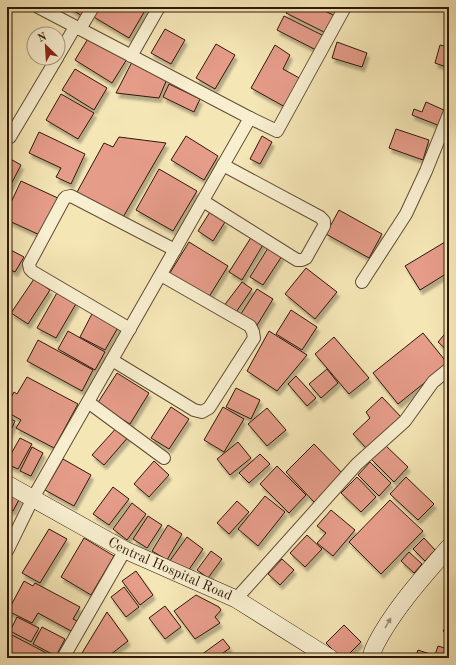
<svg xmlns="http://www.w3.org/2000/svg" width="456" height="665" viewBox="0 0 456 665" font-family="'Old Standard TT',serif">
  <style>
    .building { fill: #e59c89; stroke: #301808; filter: url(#shadow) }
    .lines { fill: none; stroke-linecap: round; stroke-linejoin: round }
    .street-casing { stroke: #614c34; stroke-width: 14 }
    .secondary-casing { stroke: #301808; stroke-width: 18 }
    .street { stroke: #f8efd0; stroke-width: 12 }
    .secondary { stroke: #f8efd0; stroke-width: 17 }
    .oneway { fill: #9e8e76 }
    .labels { text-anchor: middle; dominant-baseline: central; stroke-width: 4; stroke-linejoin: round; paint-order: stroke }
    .street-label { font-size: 14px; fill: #301808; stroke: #f8efd0 }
  </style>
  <defs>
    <filter id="shadow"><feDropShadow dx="2.5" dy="4.5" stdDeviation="1" flood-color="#0004"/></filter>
  </defs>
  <rect width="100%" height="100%" fill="#f5e6b6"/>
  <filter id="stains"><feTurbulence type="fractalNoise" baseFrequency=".005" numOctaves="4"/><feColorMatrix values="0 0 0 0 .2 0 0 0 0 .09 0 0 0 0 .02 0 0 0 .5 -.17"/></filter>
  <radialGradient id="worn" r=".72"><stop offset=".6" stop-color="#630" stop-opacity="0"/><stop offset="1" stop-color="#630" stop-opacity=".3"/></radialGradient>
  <g class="building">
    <path d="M68,7H88L82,16Z"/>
    <path d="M98,7H147L129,38L92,16Z"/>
    <path d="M289,7H317L337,17L328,34L286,13Z"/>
    <path d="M324,7H338L335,12Z"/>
    <path d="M284,16L326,37L318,51L277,30Z"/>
    <path d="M165,29L185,40L171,64L151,53Z"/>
    <path d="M89,37L127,59L112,83L75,60Z"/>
    <path d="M337,42L367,53L362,67L332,58Z"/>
    <path d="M216,44L235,55L215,89L196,78Z"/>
    <path d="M275,45L290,55L283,69L303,80L287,108L251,88Z"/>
    <path d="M440,45L449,47V68L435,63Z"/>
    <path d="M132,62L167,79L159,98L116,93Z"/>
    <path d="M75,69L107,88L94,110L62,90Z"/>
    <path d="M169,84L200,99L194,112L163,97Z"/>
    <path d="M61,94L94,113L78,139L46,120Z"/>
    <path d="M426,102L446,111L440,126L412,115L414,109L422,112Z"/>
    <path d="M396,129L429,140L423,160L389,148Z"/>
    <path d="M39,132L85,154L71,184L56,177L61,168L29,153Z"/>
    <path d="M186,136L218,156L204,180L171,160Z"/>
    <path d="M262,136L272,142L260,164L250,159Z"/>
    <path d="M119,137L166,143L122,219L76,194L104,143L113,147Z"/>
    <path d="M7,157L21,165L7,192Z"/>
    <path d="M159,169L197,191L173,231L136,210Z"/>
    <path d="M21,181L60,199L42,236L7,220V211Z"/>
    <path d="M339,210L382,234L369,258L326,234Z"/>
    <path d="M210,212L225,222L213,241L198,231Z"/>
    <path d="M252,236L264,243L242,280L229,272Z"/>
    <path d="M189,242L228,266L207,300L168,276Z"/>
    <path d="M445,242L449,248V272L420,290L405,266Z"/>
    <path d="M7,248L24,257L15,272L7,268Z"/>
    <path d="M268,248L282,256L263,285L250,277Z"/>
    <path d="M306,268L337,292L315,319L285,294Z"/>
    <path d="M34,279L50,290L28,324L11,313Z"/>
    <path d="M242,282L252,289L234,315L223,307Z"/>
    <path d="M257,289L273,299L256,327L239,317Z"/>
    <path d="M58,291L77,302L56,338L37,328Z"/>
    <path d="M94,310L120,324L105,350L80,337Z"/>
    <path d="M291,310L317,327L302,350L276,334Z"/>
    <path d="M449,329V352L438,342Z"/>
    <path d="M68,331L105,352L95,370L58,349Z"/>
    <path d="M269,331L307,355L277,391L247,371Z"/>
    <path d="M423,333L448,364L398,404L373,373Z"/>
    <path d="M334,337L369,378L349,394L315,354Z"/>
    <path d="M38,340L93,370L82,391L27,361Z"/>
    <path d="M327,369L338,383L321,398L309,384Z"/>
    <path d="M117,373L149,393L130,424L97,404Z"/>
    <path d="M296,376L316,398L307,406L288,384Z"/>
    <path d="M27,377L78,404L54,448L16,428L21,420L7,412V405L14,392L17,394Z"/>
    <path d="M236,388L260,400L251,419L226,407Z"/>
    <path d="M382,397L402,418L368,450L353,434L370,418L366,412Z"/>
    <path d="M171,407L189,419L169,449L151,438Z"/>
    <path d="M223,407L244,419L224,452L204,440Z"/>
    <path d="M267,408L286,430L267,446L248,424Z"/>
    <path d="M7,417L15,421L7,439Z"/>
    <path d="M119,425L130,435L104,465L92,455Z"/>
    <path d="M20,438L32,444L18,469L7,464V461Z"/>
    <path d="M238,442L251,458L230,475L217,459Z"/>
    <path d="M314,444L343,474L314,502L286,472Z"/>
    <path d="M385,445L408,467L394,482L371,459Z"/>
    <path d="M32,447L43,453L31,476L20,471Z"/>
    <path d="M260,454L270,464L249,483L239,473Z"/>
    <path d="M63,459L91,475L74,506L45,490Z"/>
    <path d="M154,461L169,475L149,497L134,484Z"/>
    <path d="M370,462L391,483L379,496L358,475Z"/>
    <path d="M277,466L306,495L289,513L260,484Z"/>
    <path d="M357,477L376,497L361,512L341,493Z"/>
    <path d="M406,477L434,504L418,520L390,494Z"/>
    <path d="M113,487L129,499L109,525L93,514Z"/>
    <path d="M7,491L22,494L13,511L7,508Z"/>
    <path d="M265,496L285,512L258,546L238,529Z"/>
    <path d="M390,500L423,531L381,574L349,542Z"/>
    <path d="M237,501L249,512L229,534L217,523Z"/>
    <path d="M132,503L146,514L127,540L113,529Z"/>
    <path d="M331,510L355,530L333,556L317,543L326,533L317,526Z"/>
    <path d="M148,516L162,525L147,548L133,539Z"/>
    <path d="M168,525L182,534L167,560L152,551Z"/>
    <path d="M49,529L67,539L40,583L22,573Z"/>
    <path d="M307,535L322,549L305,567L290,553Z"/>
    <path d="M187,537L203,549L186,574L169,562Z"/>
    <path d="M84,538L114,556L91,595L61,577Z"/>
    <path d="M424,538L435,550L425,561L413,549Z"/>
    <path d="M211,551L222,559L208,578L197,570Z"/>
    <path d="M409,552L422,564L414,573L401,561Z"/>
    <path d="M282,559L294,570L280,585L268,574Z"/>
    <path d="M136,571L153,595L140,605L122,581Z"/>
    <path d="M24,581L33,586L35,583L80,607L73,619L77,621L71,631L38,613L32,623L8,611Z"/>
    <path d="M124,587L139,607L126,617L111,597Z"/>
    <path d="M196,595L219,607L221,610L215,617L220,623L195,639L174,611Z"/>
    <path d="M165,606L181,627L165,639L149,618Z"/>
    <path d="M107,612L128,641L106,658H79Z"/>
    <path d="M17,617L39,628L31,642L10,631Z"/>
    <path d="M449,622V634L443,631Z"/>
    <path d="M344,625L361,642L345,658H341L326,643Z"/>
    <path d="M42,627L65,639L56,656L33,644Z"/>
    <path d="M12,635L56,658H20L7,651V644Z"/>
    <path d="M223,639L230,648L216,658H203L201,655Z"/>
    <path d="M438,646L448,649L445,658H434Z"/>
    <path d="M418,650L430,654L429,658H415Z"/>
  </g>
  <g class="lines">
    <g class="street-casing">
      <g id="street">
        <path d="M80,29L93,7"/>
        <path d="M58,56L75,27"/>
        <path d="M131,56L159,7"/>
        <path d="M250,118L277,131L345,7"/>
        <path d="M7,135L10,137L57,58"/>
        <path d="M203,201L297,260H302L306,258L324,226V221L320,217L223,165"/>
        <path d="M362,282L406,214L426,171L449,114"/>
        <path d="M130,329L33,272L30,269L29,264L64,199L66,197L71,196L175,250"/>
        <path d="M112,360L194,410L202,412L209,408L254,338L253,332L250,326L161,275"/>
        <path d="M88,402L164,458"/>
        <path d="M7,551L33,498L250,118L38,7"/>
        <path d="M236,599L357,464L405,421L433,382L449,369"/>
        <path d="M63,658L125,550"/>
      </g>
    </g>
    <g class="secondary-casing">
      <g id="secondary">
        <path id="s1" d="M7,484L125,550L236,599L330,658"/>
        <path d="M371,658C372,649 378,640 382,633C401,601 425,575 449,547"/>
      </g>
    </g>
    <use href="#street" class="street"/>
    <use href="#secondary" class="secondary"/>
  </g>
  <defs><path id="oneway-solid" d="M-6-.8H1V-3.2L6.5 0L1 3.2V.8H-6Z"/></defs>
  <use class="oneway" href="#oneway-solid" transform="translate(388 623) rotate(-60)"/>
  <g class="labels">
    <g class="street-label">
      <text stroke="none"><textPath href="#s1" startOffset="184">Central Hospital Road</textPath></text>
    </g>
  </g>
  <rect width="456" height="665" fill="none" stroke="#f5e6b6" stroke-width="24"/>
  <rect x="8" y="8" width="440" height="649" fill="none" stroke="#301808" stroke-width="2"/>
  <rect x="12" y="12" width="432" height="641" fill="none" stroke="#301808"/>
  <g transform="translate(46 46) rotate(335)"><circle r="19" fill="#f8efd0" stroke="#a89980"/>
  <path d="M0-3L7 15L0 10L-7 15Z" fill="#8f2418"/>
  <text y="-6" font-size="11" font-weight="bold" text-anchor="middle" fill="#301808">N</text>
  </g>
  <rect width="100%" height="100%" filter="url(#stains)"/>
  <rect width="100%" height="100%" fill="url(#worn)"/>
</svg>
